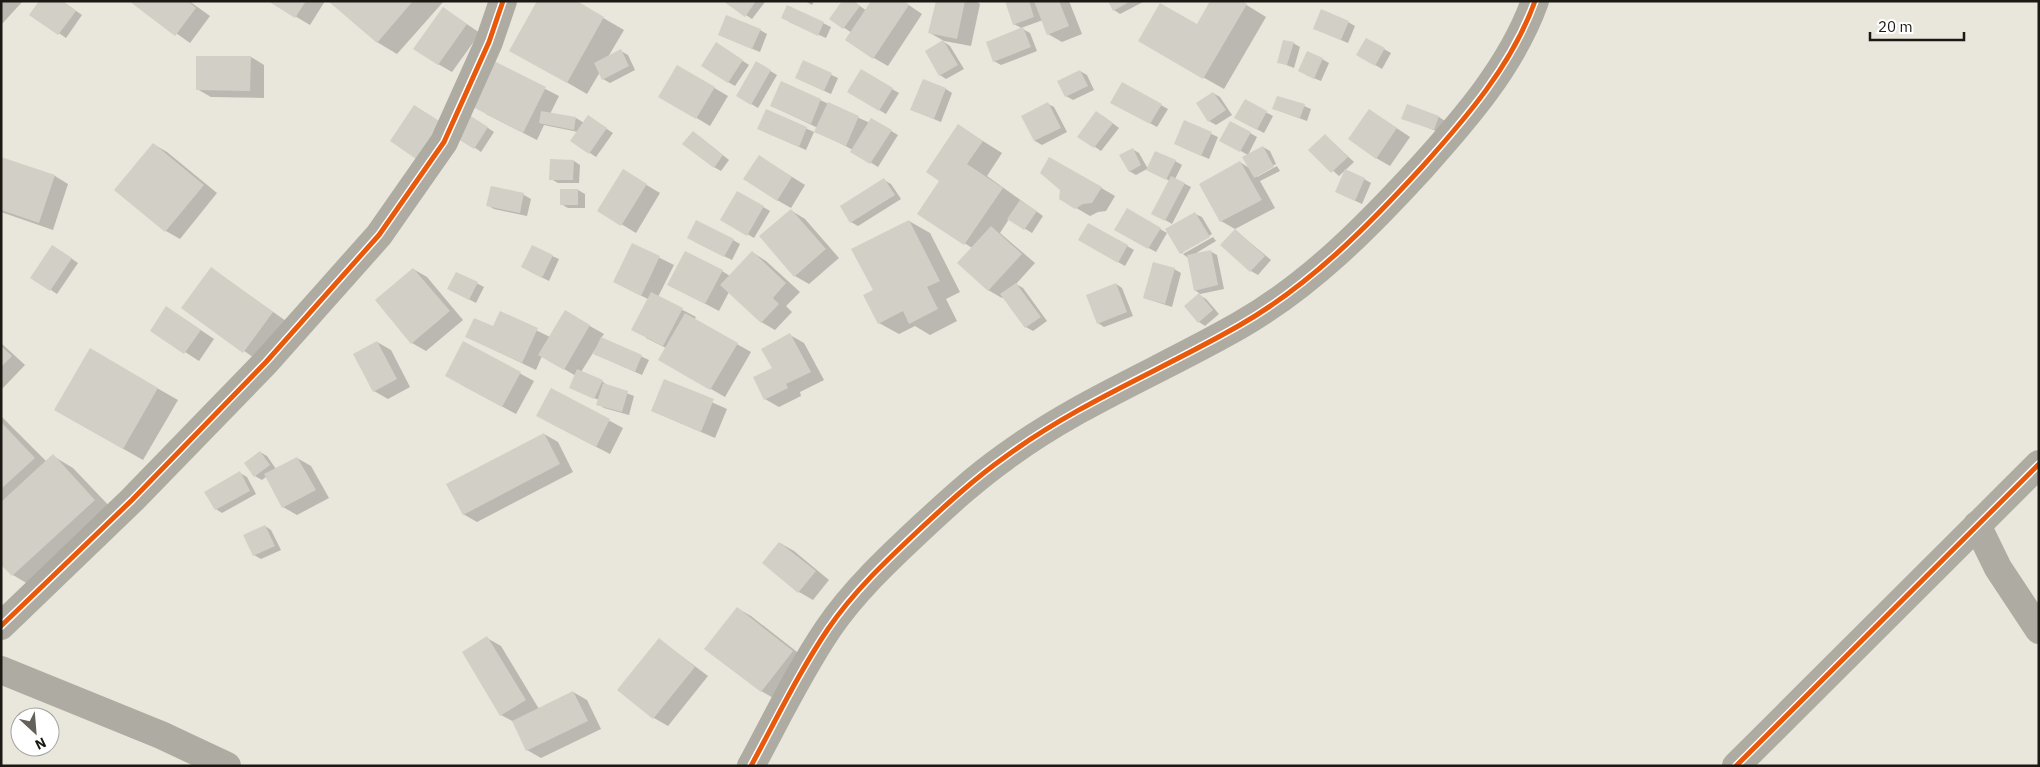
<svg xmlns="http://www.w3.org/2000/svg" width="2040" height="767" viewBox="0 0 2040 767" font-family="'IBM Plex Sans',sans-serif">
  <style>
    .shadow { fill: #0003 }
    .building { fill: #d2cfc7 }
    .lines { fill: none; stroke-linecap: round; stroke-linejoin: round }
    .minor { stroke: #aeaba3; stroke-width: 28 }
    .cycleway-casing { stroke: #fff; stroke-width: 8 }
    .cycleway { stroke: #e8590c; stroke-width: 5 }
  </style>
  <rect width="100%" height="100%" fill="#e9e6dc"/>
  <g class="shadow">
    <path d="M1,1H23L1,25Z"/>
    <path d="M62,1L82,15L66,38L31,14Z"/>
    <path d="M131,1H189L210,16L190,43Z"/>
    <path d="M270,1H325L310,25Z"/>
    <path d="M330,1H444L397,54L377,42Z"/>
    <path d="M574,1L624,30L608,57L621,51L628,55L635,70L610,83L603,79L600,72L587,94L511,50Z"/>
    <path d="M725,1H763L765,2L752,19Z"/>
    <path d="M805,1H814L812,5Z"/>
    <path d="M853,1L867,11L903,1L922,14L888,66L874,58L852,33L831,19Z"/>
    <path d="M937,1H976L980,4L971,46L944,41L930,33Z"/>
    <path d="M1006,1H1069L1082,34L1062,42L1048,34L1043,20L1021,28L1030,33L1037,51L1001,65L994,61L1023,29L1014,24Z"/>
    <path d="M1109,1H1145L1120,14L1114,10Z"/>
    <path d="M1240,1L1266,17L1224,89L1139,41L1197,26Z"/>
    <path d="M788,6L831,27L826,38L789,22Z"/>
    <path d="M443,8L480,33L452,72L438,64Z"/>
    <path d="M1348,22L1355,26L1348,43L1322,32Z"/>
    <path d="M760,30L767,34L760,52L726,38Z"/>
    <path d="M1366,39L1391,53L1382,69L1357,54Z"/>
    <path d="M944,42L950,46L964,69L946,79L940,75Z"/>
    <path d="M1293,43L1300,47L1294,68L1279,62Z"/>
    <path d="M723,48L749,65L735,86L728,82Z"/>
    <path d="M251,57L264,65V98L211,97L197,89Z"/>
    <path d="M1322,59L1329,63L1321,81L1306,75Z"/>
    <path d="M803,62L838,78L831,94L796,78Z"/>
    <path d="M495,63L559,96L550,114L576,118L584,123L595,121L613,133L596,157L590,153L578,132L544,125L537,140L486,114Z"/>
    <path d="M757,63L777,75L758,108L738,96Z"/>
    <path d="M677,66L728,96L710,126L660,96Z"/>
    <path d="M861,71L899,93L886,114L848,92Z"/>
    <path d="M1080,71L1087,75L1094,90L1073,100L1066,96Z"/>
    <path d="M1123,84L1168,109L1157,127L1112,102Z"/>
    <path d="M946,89L952,93L941,122L912,110Z"/>
    <path d="M1213,93L1220,97L1232,115L1216,125L1209,121Z"/>
    <path d="M820,100L870,123L872,120L898,135L878,167L852,151L853,150L816,131L818,128L772,106Z"/>
    <path d="M1245,101L1273,116L1264,133L1243,122Z"/>
    <path d="M1048,104L1054,107L1067,132L1042,145L1035,141L1023,116Z"/>
    <path d="M415,106L458,134L476,120L494,132L481,152Z"/>
    <path d="M1304,106L1311,109L1307,121L1274,109Z"/>
    <path d="M766,110L814,132L806,150L765,132Z"/>
    <path d="M1103,116L1119,128L1101,151L1079,136Z"/>
    <path d="M1439,117L1445,121L1441,133L1403,118Z"/>
    <path d="M1383,119L1410,137L1390,166L1376,158Z"/>
    <path d="M1185,122L1218,137L1209,159L1182,147Z"/>
    <path d="M959,126L1002,153L987,176L1043,216L1032,233L1009,219L1000,233L1035,263L1016,284L1023,288L1047,321L1033,331L1026,327L1004,297L1002,298L988,290L972,248L919,213L941,181Z"/>
    <path d="M1250,133L1257,137L1248,155L1221,140Z"/>
    <path d="M1325,135L1354,162L1339,176L1310,150Z"/>
    <path d="M700,137L729,160L721,171L714,167Z"/>
    <path d="M153,144L167,152L217,193L180,239L166,231Z"/>
    <path d="M1263,147L1270,151L1276,164L1257,174V177L1277,166L1280,171L1260,181L1275,208L1235,229L1221,221L1200,184L1240,162L1249,168Z"/>
    <path d="M1132,149L1139,153L1148,169L1175,161L1182,165L1175,179L1191,187L1172,224L1160,217L1170,181L1147,169L1136,175L1129,171Z"/>
    <path d="M1,158L55,176L68,184L53,230L1,212Z"/>
    <path d="M1050,158L1115,196L1106,211L1098,212L1090,216L1061,199L1062,189Z"/>
    <path d="M574,161L580,165L579,183H558L551,179Z"/>
    <path d="M773,165L805,185L791,208L777,200Z"/>
    <path d="M623,171L660,193L636,233L598,210Z"/>
    <path d="M1364,179L1371,183L1362,204L1343,195Z"/>
    <path d="M884,180L891,184L901,199L858,226L851,222L842,207Z"/>
    <path d="M491,187L524,195L531,199L527,216L494,209L487,205Z"/>
    <path d="M561,190H578L585,194V208H568L561,204Z"/>
    <path d="M738,192L770,211L754,238L722,219Z"/>
    <path d="M1127,210L1167,233L1156,252L1116,230Z"/>
    <path d="M792,211L805,219L839,258L809,284L795,276L761,236Z"/>
    <path d="M1195,214L1202,217L1212,234L1183,252V254L1167,230Z"/>
    <path d="M909,221L930,233L960,292L946,299L957,321L930,335L915,326L899,334L879,323L874,291Z"/>
    <path d="M1089,224L1134,250L1125,266L1080,240Z"/>
    <path d="M1235,230L1271,260L1258,275L1251,271Z"/>
    <path d="M1213,237L1216,241L1193,255L1210,251L1217,255L1224,289L1200,294L1195,290L1188,258L1183,254Z"/>
    <path d="M733,240L740,244L732,260L695,242Z"/>
    <path d="M632,244L674,265L658,297L696,317L694,320L751,352L725,397L659,359L666,348L646,338L648,299L628,289Z"/>
    <path d="M59,250L78,263L57,294L51,290Z"/>
    <path d="M752,252L766,261L800,292L786,306L792,312L775,330L761,322L729,292L719,311L683,292L722,271L730,276Z"/>
    <path d="M552,256L559,259L549,281L529,271Z"/>
    <path d="M212,269L286,321L257,360L183,308Z"/>
    <path d="M413,269L427,277L463,320L426,351L412,343Z"/>
    <path d="M1174,269L1181,273L1172,307L1144,298Z"/>
    <path d="M457,273L484,287L476,303L455,292Z"/>
    <path d="M1116,284L1122,288L1133,316L1104,327L1098,323Z"/>
    <path d="M1199,295L1206,299L1219,314L1205,326L1199,322Z"/>
    <path d="M565,312L604,334L601,338L649,360L642,375L602,357L596,348L581,372L602,381L608,386L634,396L629,415L604,408L598,404L599,400L577,391L576,376L542,356L536,370L467,337L494,328L501,313L550,337Z"/>
    <path d="M180,316L214,339L199,361L151,330Z"/>
    <path d="M790,335L804,343L824,380L800,392L801,396L779,407L765,399L773,369Z"/>
    <path d="M377,342L391,350L410,387L388,399L374,391Z"/>
    <path d="M1,343L25,365L1,390Z"/>
    <path d="M464,343L534,381L516,414L460,384Z"/>
    <path d="M90,350L178,400L143,460L55,410Z"/>
    <path d="M664,381L727,409L715,438L652,411Z"/>
    <path d="M552,390L623,428L610,454L552,424Z"/>
    <path d="M1,416L47,462L53,456L73,468L115,512L33,587L13,575L1,563Z"/>
    <path d="M544,434L558,442L573,472L477,522L463,514Z"/>
    <path d="M260,452L267,456L276,469L297,458L311,466L329,498L297,515L283,507L267,476L262,480L255,476Z"/>
    <path d="M240,473L247,477L256,494L222,513L216,509Z"/>
    <path d="M265,526L271,530L281,550L261,559L254,555Z"/>
    <path d="M780,543L794,551L829,580L813,600L799,592Z"/>
    <path d="M737,608L751,616L806,659L775,699L761,691Z"/>
    <path d="M487,638L501,646L539,709L573,692L587,700L601,729L541,758L527,750L514,722L501,715Z"/>
    <path d="M660,640L708,676L668,726L654,718Z"/>
  </g>
  <g class="building">
    <path d="M39,1H63L76,11L58,35L29,15Z"/>
    <path d="M129,1H188L196,8L175,36Z"/>
    <path d="M268,1H306L295,18Z"/>
    <path d="M328,1H413L377,43Z"/>
    <path d="M537,1H577L604,17L567,83L509,51Z"/>
    <path d="M723,1H756L745,17Z"/>
    <path d="M842,1H854L860,6L843,29L829,19Z"/>
    <path d="M871,1H904L909,5L873,59L845,40Z"/>
    <path d="M936,1H965L957,39L928,33Z"/>
    <path d="M1005,1H1029L1034,17L1013,25Z"/>
    <path d="M1034,1H1059L1069,26L1047,35Z"/>
    <path d="M1108,1H1131L1113,11Z"/>
    <path d="M1210,1H1242L1247,4L1203,79L1138,41L1160,3L1197,24Z"/>
    <path d="M787,5L824,22L818,36L781,18Z"/>
    <path d="M443,7L467,24L438,65L413,49Z"/>
    <path d="M1321,9L1349,21L1341,40L1313,29Z"/>
    <path d="M726,15L761,29L752,49L718,35Z"/>
    <path d="M1023,27L1031,47L993,62L986,42Z"/>
    <path d="M1366,38L1385,48L1375,66L1356,55Z"/>
    <path d="M943,40L958,65L939,76L925,51Z"/>
    <path d="M1283,40L1294,42L1287,65L1277,63Z"/>
    <path d="M716,42L743,60L728,83L701,66Z"/>
    <path d="M621,49L629,66L602,80L594,63Z"/>
    <path d="M1307,51L1323,58L1314,79L1298,71Z"/>
    <path d="M196,56H251L250,91L196,90Z"/>
    <path d="M803,60L832,73L824,91L795,78Z"/>
    <path d="M494,61L546,87L523,133L471,106Z"/>
    <path d="M756,61L771,70L751,105L736,96Z"/>
    <path d="M677,65L715,87L696,119L658,97Z"/>
    <path d="M861,69L893,88L879,111L847,92Z"/>
    <path d="M1080,70L1088,86L1065,97L1057,81Z"/>
    <path d="M923,79L946,88L934,119L910,110Z"/>
    <path d="M781,81L821,99L811,124L770,106Z"/>
    <path d="M1122,82L1162,104L1150,124L1110,103Z"/>
    <path d="M1213,92L1226,110L1208,122L1196,103Z"/>
    <path d="M1277,96L1305,104L1300,118L1272,109Z"/>
    <path d="M1245,99L1267,111L1257,130L1234,118Z"/>
    <path d="M828,102L859,116L846,146L814,132Z"/>
    <path d="M1048,102L1061,128L1034,141L1021,116Z"/>
    <path d="M1407,104L1439,116L1434,130L1401,119Z"/>
    <path d="M414,105L444,124L419,161L390,141Z"/>
    <path d="M766,109L807,127L799,147L757,129Z"/>
    <path d="M1369,109L1397,128L1376,159L1348,139Z"/>
    <path d="M541,111L576,117L574,130L539,123Z"/>
    <path d="M1096,111L1113,123L1094,148L1077,137Z"/>
    <path d="M469,115L488,127L474,149L455,137Z"/>
    <path d="M588,115L607,128L589,154L570,141Z"/>
    <path d="M871,118L892,130L870,164L850,152Z"/>
    <path d="M1184,120L1212,132L1201,156L1174,144Z"/>
    <path d="M1230,121L1251,132L1240,152L1219,141Z"/>
    <path d="M958,124L983,141L967,164L1003,188L964,245L917,214L939,181L926,172Z"/>
    <path d="M693,131L723,155L714,168L682,144Z"/>
    <path d="M1325,134L1348,157L1331,173L1308,150Z"/>
    <path d="M153,143L204,185L165,232L114,190Z"/>
    <path d="M1263,146L1274,167L1254,178L1242,157Z"/>
    <path d="M1133,148L1141,165L1129,172L1119,155Z"/>
    <path d="M1155,151L1176,160L1166,180L1146,170Z"/>
    <path d="M759,155L792,177L777,201L743,179Z"/>
    <path d="M1,157L55,175L39,223L1,210Z"/>
    <path d="M1049,157L1102,187L1092,203L1083,204L1075,209L1059,199L1060,190L1040,173Z"/>
    <path d="M550,159L574,160L573,180H549Z"/>
    <path d="M1240,161L1262,200L1220,222L1199,184Z"/>
    <path d="M623,169L647,184L621,226L597,211Z"/>
    <path d="M1345,169L1365,178L1355,201L1335,192Z"/>
    <path d="M1171,176L1185,183L1165,221L1151,214Z"/>
    <path d="M884,178L895,195L850,223L840,206Z"/>
    <path d="M491,186L524,193L520,213L486,206Z"/>
    <rect x="560" y="189" width="18" height="16"/>
    <path d="M737,191L764,206L747,236L720,220Z"/>
    <path d="M1020,200L1037,211L1024,230L1007,219Z"/>
    <path d="M1127,208L1161,228L1148,249L1114,230Z"/>
    <path d="M791,209L826,249L794,277L759,236Z"/>
    <path d="M1195,212L1210,237L1180,254L1165,229Z"/>
    <path d="M696,220L734,239L724,257L687,238Z"/>
    <path d="M909,220L940,281L927,287L938,309L909,324L903,311L878,324L863,295L873,290L851,249Z"/>
    <path d="M1088,223L1128,245L1118,263L1078,240Z"/>
    <path d="M991,226L1022,254L988,291L957,263Z"/>
    <path d="M1235,229L1265,256L1250,272L1220,245Z"/>
    <path d="M632,243L660,256L641,296L613,282Z"/>
    <path d="M52,245L72,258L50,291L30,278Z"/>
    <path d="M532,245L553,255L542,278L521,267Z"/>
    <path d="M1211,250L1218,285L1194,291L1187,255Z"/>
    <path d="M685,251L723,270L705,304L667,285Z"/>
    <path d="M752,251L786,283L773,298L779,304L761,323L720,285Z"/>
    <path d="M1153,262L1175,268L1165,304L1143,298Z"/>
    <path d="M211,267L273,312L243,353L181,308Z"/>
    <path d="M413,268L450,311L411,344L375,300Z"/>
    <path d="M456,272L478,282L469,300L447,289Z"/>
    <path d="M1016,283L1041,317L1025,328L1000,294Z"/>
    <path d="M1116,283L1127,312L1097,324L1086,295Z"/>
    <path d="M651,292L683,308L663,346L631,330Z"/>
    <path d="M1199,293L1213,310L1198,323L1184,306Z"/>
    <path d="M166,306L201,330L184,354L150,331Z"/>
    <path d="M565,310L590,325L564,370L538,355Z"/>
    <path d="M500,311L538,328L522,363L465,337L474,318L493,326Z"/>
    <path d="M685,313L738,343L710,390L658,360Z"/>
    <path d="M790,333L811,372L786,384L788,388L764,400L753,377L772,368L761,349Z"/>
    <path d="M601,337L642,355L635,372L593,354Z"/>
    <path d="M377,341L397,379L373,392L353,354Z"/>
    <path d="M463,341L521,372L502,407L445,376Z"/>
    <path d="M1,346L12,356L1,367Z"/>
    <path d="M90,348L158,388L123,449L54,410Z"/>
    <path d="M577,369L603,380L594,399L569,388Z"/>
    <path d="M664,379L714,399L701,432L651,411Z"/>
    <path d="M603,383L628,391L622,412L596,405Z"/>
    <path d="M551,388L610,419L596,447L536,416Z"/>
    <path d="M1,422L35,458L1,489Z"/>
    <path d="M544,433L560,464L463,515L446,484Z"/>
    <path d="M260,451L270,465L254,477L244,463Z"/>
    <path d="M53,454L95,500L12,576L1,565V502Z"/>
    <path d="M297,457L316,490L282,508L264,474Z"/>
    <path d="M240,471L250,491L215,510L204,492Z"/>
    <path d="M265,525L275,546L253,556L243,535Z"/>
    <path d="M779,542L816,571L798,593L762,563Z"/>
    <path d="M737,607L793,651L761,692L704,649Z"/>
    <path d="M487,636L526,700L500,716L462,652Z"/>
    <path d="M659,638L695,667L653,719L617,690Z"/>
    <path d="M573,691L588,721L526,751L512,721Z"/>
  </g>
  <g class="lines">
    <g class="minor">
      <path d="M1977,525L1998,568L2039,630"/>
      <path d="M1,626L132,500L266,362L379,235L444,142L489,42L503,1"/>
      <path d="M1,670L161,735L227,766"/>
      <path d="M751,766C776,720 799,672 828,629C853,592 887,560 919,530C947,504 974,479 1005,457C1078,403 1162,370 1240,325C1310,285 1368,226 1422,167C1466,118 1512,65 1535,1"/>
      <path d="M1736,766L2039,464"/>
    </g>
    <g class="cycleway-casing">
      <g id="cycleway">
        <path d="M1,626L132,500L266,362L379,235L444,142L489,42L503,1"/>
        <path d="M751,766C776,720 799,672 828,629C853,592 887,560 919,530C947,504 974,479 1005,457C1078,403 1162,370 1240,325C1310,285 1368,226 1422,167C1466,118 1512,65 1535,1"/>
        <path d="M1736,766L2039,464"/>
      </g>
    </g>
    <use href="#cycleway" class="cycleway"/>
  </g>
  <rect width="2040" height="767" fill="none" stroke="#1b1913" stroke-width="5"/>
  <g transform="translate(35 732) rotate(154)"><circle r="24" fill="#ffffff" stroke="#a4a3a1"/>
  <path d="M0-4L9 19L0 12L-9 19Z" fill="#636159"/>
  <text y="-8" font-size="14" font-weight="bold" text-anchor="middle" fill="#1b1913">N</text>
  </g>
  <path d="M1870 32v8h94v-8" fill="none" stroke="#1b1913" stroke-width="2.5"/>
  <text x="1878" y="32" font-size="15" fill="#1b1913" stroke="#ffffff" stroke-width="4" paint-order="stroke">20 m</text>
</svg>
